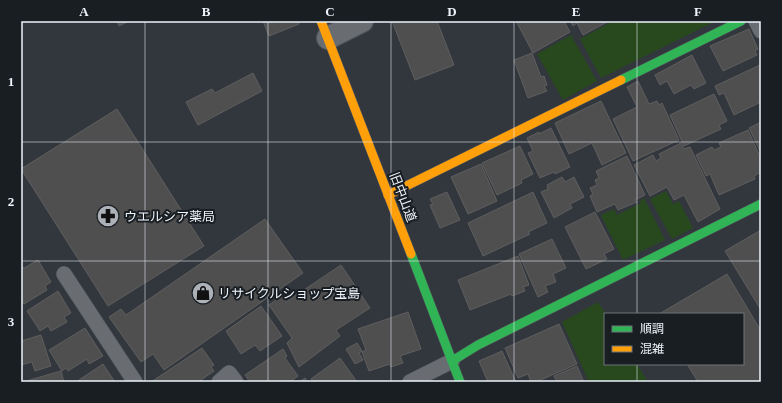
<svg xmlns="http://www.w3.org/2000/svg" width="782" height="403" viewBox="0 0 782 403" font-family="'Times New Roman','Noto Sans JP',serif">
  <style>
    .green { fill: #28481d }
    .building { fill: #4f4f50; stroke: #5f5e5f }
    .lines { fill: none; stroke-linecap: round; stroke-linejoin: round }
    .lane-casing { stroke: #51565b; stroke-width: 16 }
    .street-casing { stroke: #51565b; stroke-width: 24 }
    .fast-casing { stroke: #51565b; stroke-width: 10 }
    .slow-casing { stroke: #51565b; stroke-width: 10 }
    .lane { stroke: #696d72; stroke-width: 15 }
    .street { stroke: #696d72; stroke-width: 22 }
    .fast { stroke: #30b455; stroke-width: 9 }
    .slow { stroke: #ff9f0a; stroke-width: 9 }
    .grid { fill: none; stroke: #edf4fb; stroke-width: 1; stroke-opacity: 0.55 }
    .labels { text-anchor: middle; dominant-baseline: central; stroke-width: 4; stroke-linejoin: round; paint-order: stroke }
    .street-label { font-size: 13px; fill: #edf4fb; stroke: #191e23 }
    .poi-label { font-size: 13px; fill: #edf4fb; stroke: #191e23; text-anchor: start }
    .neatline { fill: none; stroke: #edf4fb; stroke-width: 1.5 }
    .grid-label { font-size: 13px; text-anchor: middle; font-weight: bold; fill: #edf4fb }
  </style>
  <rect width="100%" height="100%" fill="#32373d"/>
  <g class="green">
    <path d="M613,21H716L601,78L580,39Z"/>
    <path d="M571,35L597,81L563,100L537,54Z"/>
    <path d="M666,191L673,204L679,201L693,228L672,239L650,199Z"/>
    <path d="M644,198L665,240L623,260L601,215L614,209L617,215L641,203L640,201Z"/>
    <path d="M598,302L606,314L605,364H637L648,382H589L562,322Z"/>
  </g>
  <g class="building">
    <path d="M117,21H129L119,26Z"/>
    <path d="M263,21H298L299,24L269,36Z"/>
    <path d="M392,21H437L454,65L415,80Z"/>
    <path d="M516,21H564L570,32L533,53Z"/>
    <path d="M570,21H609L583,35L577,23L573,26Z"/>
    <path d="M749,29L758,49L755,51L757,55L723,71L710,46Z"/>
    <path d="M532,53L541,77L544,76L547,85L544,86L547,91L528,98L514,60Z"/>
    <path d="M692,55L706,83L694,89L691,85L674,94L667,81L660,85L655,75Z"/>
    <path d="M760,65L761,102L734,115L724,93L719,95L715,86Z"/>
    <path d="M253,73L262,91L198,125L186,102L212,89L215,93Z"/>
    <path d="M638,81L649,104L657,101L659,105L662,103L679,140L633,161L613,119L637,107L627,87Z"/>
    <path d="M714,94L727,121L719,125L721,129L684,146L670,115Z"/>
    <path d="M601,101L626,153L602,165L592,143L569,154L555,123Z"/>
    <path d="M117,109L204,246L108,306L21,169Z"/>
    <path d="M761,122V153L749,128Z"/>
    <path d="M551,128L570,167L555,174L554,172L540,178L528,153L533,151L527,138L539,132V134Z"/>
    <path d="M748,130L761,159V172L754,176L755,179L719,195L710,174L706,176L696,155L712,147L714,150L721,147L719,143Z"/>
    <path d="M681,143L684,149L690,147L720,209L698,222L684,195L674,200L667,187L650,196L634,165L653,155L656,161L661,158L659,154Z"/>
    <path d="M520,146L533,174L521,180L522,183L497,195L482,163Z"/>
    <path d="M627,156L645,195L635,200L637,202L618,210L615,204L597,212L590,196L593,194L590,188L597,185L595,180L599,178L596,171Z"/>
    <path d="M481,164L497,201L468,214L451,177Z"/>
    <path d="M562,177L565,182L574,177L584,197L570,204L572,208L554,218L541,192L548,189L547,185Z"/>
    <path d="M447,192L460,220L440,228L430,205L433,204L430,199Z"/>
    <path d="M533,192L547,223L528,232L530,234L483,256L468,223Z"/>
    <path d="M595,212L614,249L604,254L607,259L586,269L565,227Z"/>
    <path d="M265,219L303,273L164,370L153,354L141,362L109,317L121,309L126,315Z"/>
    <path d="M761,230V310L725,251Z"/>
    <path d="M552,239L566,268L553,274L556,282L545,286L548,292L538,297L519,254Z"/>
    <path d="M518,256L529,285L523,287L525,291L512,296L511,294L470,310L458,280Z"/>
    <path d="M38,260L51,282L45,286L47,290L24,304L21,300V265L24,268Z"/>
    <path d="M341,265L370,308L336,330L340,336L299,367L287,343L292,338L269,305L282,296L286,302Z"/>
    <path d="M727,274L761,331V382H698L687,364H743V314H659Z"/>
    <path d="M58,291L71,313L64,317L67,322L51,331L48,326L40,331L27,311Z"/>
    <path d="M261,306L282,336L260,351L255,345L241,354L226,331Z"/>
    <path d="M408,312L421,349L400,356L403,363L391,367L390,364L369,371L362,352L366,350L358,329Z"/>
    <path d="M559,324L577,364L536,382H531L528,374L518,378L505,348Z"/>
    <path d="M85,328L103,356L89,364L87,359L68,371L66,368L62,371L49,350Z"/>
    <path d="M41,335L51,366L35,371L32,362L21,365V341Z"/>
    <path d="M357,343L362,351L359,353L363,360L355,364L346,349Z"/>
    <path d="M202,348L214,365L211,367L214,371L201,380L202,382H151Z"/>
    <path d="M283,349L287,356L285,358L298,376L290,382H250L245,375Z"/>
    <path d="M502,351L516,382H488L479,361Z"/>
    <path d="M340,358L357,382H314L311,379Z"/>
    <path d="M103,364L115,382H76Z"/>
    <path d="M577,366L584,382H557L554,376Z"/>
    <path d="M61,371L64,382H23Z"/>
    <path d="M305,378L308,382H299Z"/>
  </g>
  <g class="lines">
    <g class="lane-casing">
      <g id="lane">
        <path d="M756,21L761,31"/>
        <path d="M64,274L135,382"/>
        <path d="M219,382L229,373L236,382"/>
        <path d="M410,382L452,361"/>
      </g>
    </g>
    <g class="street-casing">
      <path id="street" d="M328,38L362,21"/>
    </g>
    <g class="fast-casing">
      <g id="fast">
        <path d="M621,80L741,21"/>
        <path d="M411,254L460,382"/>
        <path d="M452,361L478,345L761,204"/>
      </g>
    </g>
    <g class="slow-casing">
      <g id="slow">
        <path d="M321,21L411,254"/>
        <path d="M388,195L621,80"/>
      </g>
    </g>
    <use href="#lane" class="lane"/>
    <use href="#street" class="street"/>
    <use href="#fast" class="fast"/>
    <use href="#slow" class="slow"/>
  </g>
  <path class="grid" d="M145,21V382M268,21V382M391,21V382M514,21V382M637,21V314M21,142H761M21,261H761M637,364V382"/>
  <defs>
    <g id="pharmacy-disc" transform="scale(1.15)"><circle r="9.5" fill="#acb2b8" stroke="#191e23"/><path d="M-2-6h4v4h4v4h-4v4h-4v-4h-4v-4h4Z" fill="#111"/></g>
    <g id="shop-disc" transform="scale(1.15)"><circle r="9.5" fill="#acb2b8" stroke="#191e23"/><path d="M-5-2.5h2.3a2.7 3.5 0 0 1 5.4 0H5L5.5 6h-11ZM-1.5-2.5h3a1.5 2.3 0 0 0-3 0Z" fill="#111"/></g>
  </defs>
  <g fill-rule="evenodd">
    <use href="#pharmacy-disc" x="108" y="216"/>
    <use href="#shop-disc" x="203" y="293"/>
  </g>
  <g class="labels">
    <g class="street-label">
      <text transform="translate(403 197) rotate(69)">旧中山道</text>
    </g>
    <g class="poi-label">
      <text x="124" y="216">ウエルシア薬局</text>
      <text x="218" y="293">リサイクルショップ宝島</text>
    </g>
  </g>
  <rect width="782" height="403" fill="none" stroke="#191e23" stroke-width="44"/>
  <rect x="604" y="313" width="140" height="52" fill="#191e23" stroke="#6e7479"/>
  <rect x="612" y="326" width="20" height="6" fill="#30b455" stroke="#6e7479"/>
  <text x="640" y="333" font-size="12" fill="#edf4fb">順調</text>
  <rect x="612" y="346" width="20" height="6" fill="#ff9f0a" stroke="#6e7479"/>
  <text x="640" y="353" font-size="12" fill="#edf4fb">混雑</text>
  <rect x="22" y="22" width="738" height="359" class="neatline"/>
  <g class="grid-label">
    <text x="84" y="16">A</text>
    <text x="206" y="16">B</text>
    <text x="330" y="16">C</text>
    <text x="452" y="16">D</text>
    <text x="576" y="16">E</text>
    <text x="698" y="16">F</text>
    <text x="11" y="86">1</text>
    <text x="11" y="206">2</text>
    <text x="11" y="326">3</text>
  </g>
</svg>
